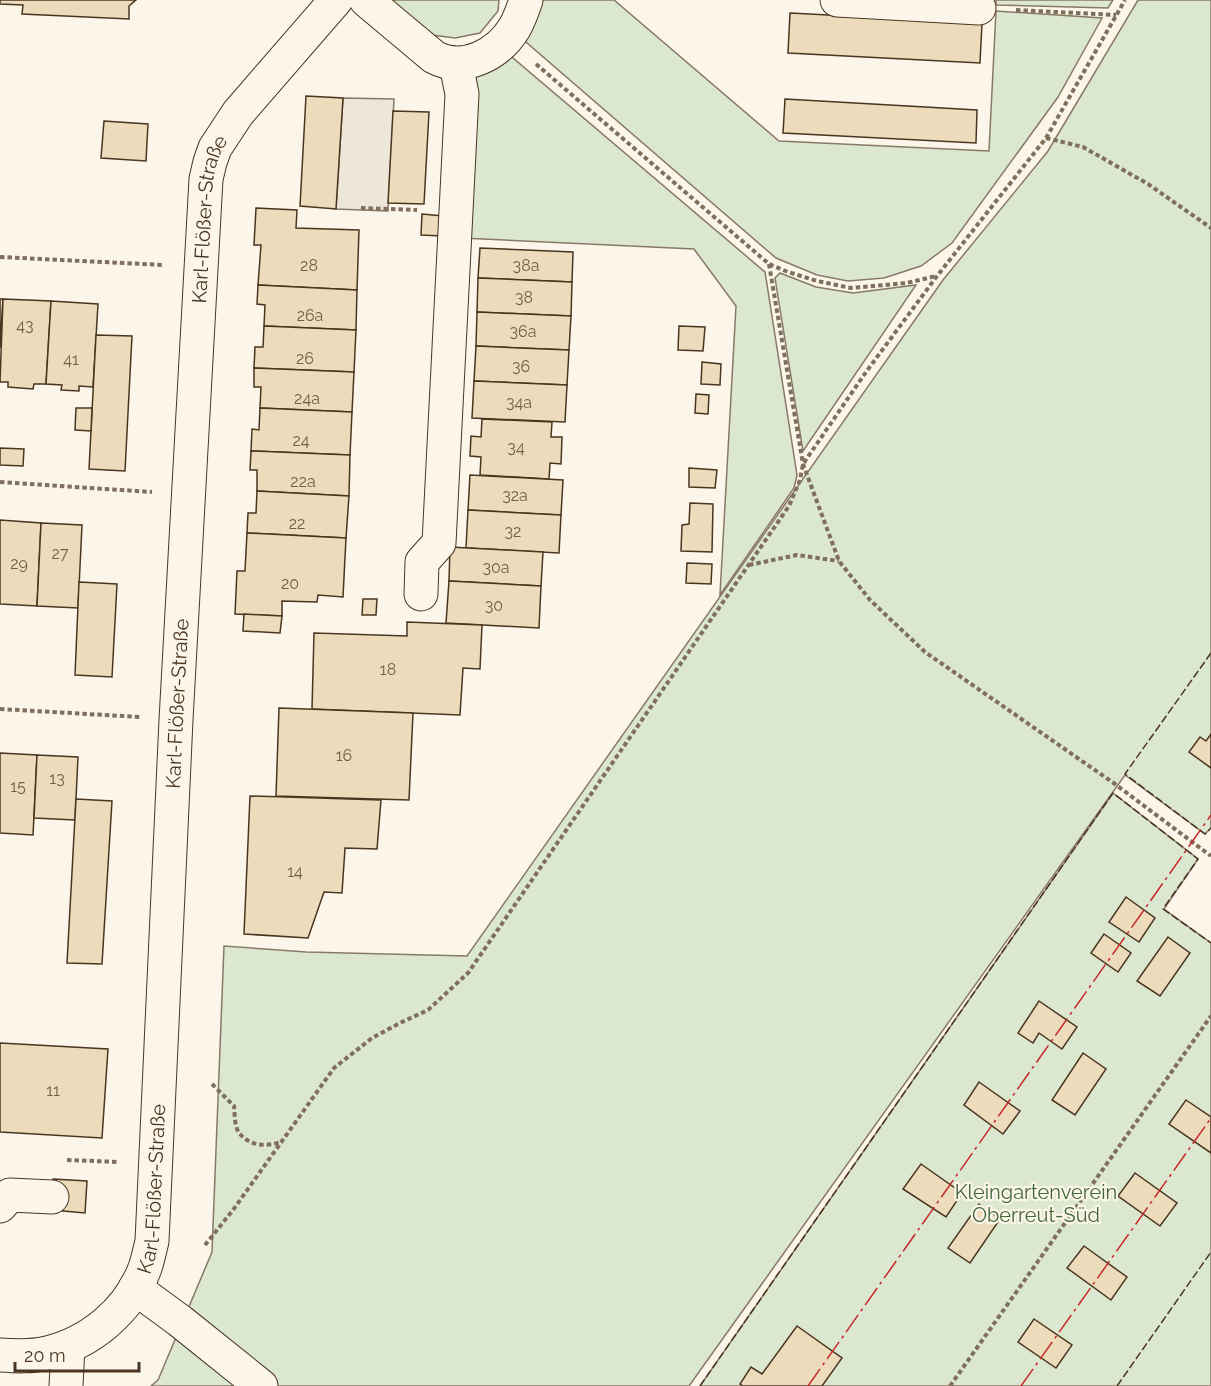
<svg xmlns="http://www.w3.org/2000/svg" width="1211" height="1386" viewBox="0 0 1211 1386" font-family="Raleway,sans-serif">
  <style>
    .green { fill: #dce7d0; stroke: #887966; stroke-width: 1.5 }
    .parking { fill: #ede7d9; stroke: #887966; stroke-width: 1.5 }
    .building { fill: #ecdcbc; stroke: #4a3520; stroke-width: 1.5 }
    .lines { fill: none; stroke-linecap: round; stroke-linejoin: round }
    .minor-casing { stroke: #4a3520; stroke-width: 35 }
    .path { stroke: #7f6f5c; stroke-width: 4; stroke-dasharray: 4.5 3; stroke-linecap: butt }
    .minor { stroke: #fbf6e9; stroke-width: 33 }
    .fence { stroke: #4a3520; stroke-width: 1.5; stroke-dasharray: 8 3; stroke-linecap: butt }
    .power { stroke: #c62828; stroke-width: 1.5; stroke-dasharray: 21 4.5 3 4.5; stroke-linecap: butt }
    .labels { text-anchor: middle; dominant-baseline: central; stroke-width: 4.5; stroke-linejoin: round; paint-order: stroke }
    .number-label { font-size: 16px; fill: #725f47 }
    .street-label { font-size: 20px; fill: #4a3520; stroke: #fbf6e9 }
    .park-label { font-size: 20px; fill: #436837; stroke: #fbf6e9 }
  </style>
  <rect width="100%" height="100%" fill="#fbf6e9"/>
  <g class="green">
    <path d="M383,0H499L498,11L480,33L455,38L424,34Z"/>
    <path d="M534,0H614L779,141L989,151L996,11L1102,18L1058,97L952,243L921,266L884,278L848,281L817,275L776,258L519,36Z"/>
    <path d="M996,0H1113L1108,8L996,5Z"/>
    <path d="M1138,0H1211V828L1205,834L1125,775L689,1386H151L158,1380L212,1252L224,946L306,952L467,956L943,280L1048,151Z"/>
    <path d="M507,53L765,272L797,475L794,488L720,595L736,306L694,249L462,238L470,74Z"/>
    <path d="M780,273L816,287L853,293L916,285L803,451L775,278Z"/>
    <path d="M1113,793L1198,859L1164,909L1211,943V1386H700Z"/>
  </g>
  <path class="parking" d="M343,98L394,99L388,211L336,209Z"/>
  <g class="building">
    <path d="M0,0H136L129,6V19L22,14L23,5L0,4Z"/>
    <path d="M790,13L982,23L980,63L788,53Z"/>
    <path d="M306,96L343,98L336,209L300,206Z"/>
    <path d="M785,99L977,110L976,143L783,133Z"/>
    <path d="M393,111L429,112L424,204L388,203Z"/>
    <path d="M104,121L148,124L146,161L101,158Z"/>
    <path d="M256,208L297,210L296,228L359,230L357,290L258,285L261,245H254Z"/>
    <path d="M422,214L443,216L442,236L421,235Z"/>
    <path d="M480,248L573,252L572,282L478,278Z"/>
    <path d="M478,278L572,282L571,316L477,312Z"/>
    <path d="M258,285L357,290L356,330L264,326L265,305L257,304Z"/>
    <path d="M0,299H3L0,348Z"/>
    <path d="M3,299L51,301L46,384H34L33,389L8,387V382H0Z"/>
    <path d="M51,301L98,304L93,387L79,386V391L61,390L62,385L46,384Z"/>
    <path d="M477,312L571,316L569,350L476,346Z"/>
    <path d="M264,326L356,330L354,372L254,368L255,347H263Z"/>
    <path d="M679,326L705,327L703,351L678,350Z"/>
    <path d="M96,335L132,336L125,471L89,469Z"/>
    <path d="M476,346L569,350L567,385L474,381Z"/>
    <path d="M702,362L721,364L720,385L701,384Z"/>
    <path d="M254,368L354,372L352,412L260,408L261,387H254Z"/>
    <path d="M474,381L567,385L565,422L472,418Z"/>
    <path d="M696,394L709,395L708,414L695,413Z"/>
    <path d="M76,408H92L91,431L75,430Z"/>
    <path d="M260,408L352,412L350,455L251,451L252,429L259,430Z"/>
    <path d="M482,419L552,422L551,437H562L561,464L550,463L549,479L480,475L481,457L470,456L471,436L481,437Z"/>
    <path d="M0,448L24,449L23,466L0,465Z"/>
    <path d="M251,451L350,455L349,496L257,491V470H250Z"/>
    <path d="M689,468L717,470L715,488L689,487Z"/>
    <path d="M470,475L563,480L561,515L468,510Z"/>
    <path d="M257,491L349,496L346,538L247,533L248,513H256Z"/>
    <path d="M690,503L713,504L712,552L681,551L682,525L689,524Z"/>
    <path d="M468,510L561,515L559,553L466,548Z"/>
    <path d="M0,520L41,523L37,606L0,604Z"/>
    <path d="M41,523L82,525L78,608L37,606Z"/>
    <path d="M247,533L346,538L343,597L318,595L317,602L282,601V616L235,614L237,571H245Z"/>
    <path d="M450,547L543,552L541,586L449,581Z"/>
    <path d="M687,563L712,564L711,584L686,583Z"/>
    <path d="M449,581L541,586L539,628L446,623Z"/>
    <path d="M79,582L117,584L112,677L75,675Z"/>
    <path d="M363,599H377L376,615H362Z"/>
    <path d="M244,614L282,616L280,633L243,631Z"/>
    <path d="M407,622L482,625L480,669L463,668L460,715L312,709L314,633L407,636Z"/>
    <path d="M279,708L413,713L409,800L276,796Z"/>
    <path d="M1211,734V768L1189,752L1200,737L1206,741Z"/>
    <path d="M0,753L37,755L33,835L0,833Z"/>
    <path d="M37,755L78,757L75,820L34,818Z"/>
    <path d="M250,796L381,800L377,849L345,848L342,893L324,892L308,938L244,934Z"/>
    <path d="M76,799L112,801L102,964L67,963Z"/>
    <path d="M1126,897L1155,918L1139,942L1109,922Z"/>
    <path d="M1104,934L1131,953L1118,972L1091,953Z"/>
    <path d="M1168,937L1190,953L1160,996L1137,981Z"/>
    <path d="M1039,1001L1077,1027L1062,1049L1039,1033L1033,1043L1018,1033Z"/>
    <path d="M0,1043L108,1049L102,1138L0,1132Z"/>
    <path d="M1083,1053L1106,1069L1075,1115L1052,1100Z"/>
    <path d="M979,1082L1020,1111L1003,1134L964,1105Z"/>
    <path d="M1186,1100L1211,1117V1153L1169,1124Z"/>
    <path d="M921,1164L962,1193L946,1217L903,1189Z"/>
    <path d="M1135,1173L1177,1203L1160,1226L1118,1196Z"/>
    <path d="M53,1179L87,1181L85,1213L52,1210Z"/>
    <path d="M979,1204L1000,1219L970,1263L948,1248Z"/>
    <path d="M1084,1246L1127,1277L1111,1300L1067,1268Z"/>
    <path d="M1034,1319L1072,1345L1056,1368L1018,1342Z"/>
    <path d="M797,1326L842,1358L822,1386H743L740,1384L751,1367L762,1374Z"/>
  </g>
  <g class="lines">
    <g class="minor-casing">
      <g id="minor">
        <path d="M366,0L434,57C464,73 499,54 515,27C520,18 523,9 526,0"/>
        <path d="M837,0L979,8"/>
        <path d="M421,594L422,562L439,543L462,94L456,64"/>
        <path d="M0,1206L10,1195L52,1197"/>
        <path d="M135,1288L180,1321L261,1386"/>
        <path id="s1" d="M0,1355C15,1356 32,1357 47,1353C90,1343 129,1311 145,1268C148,1259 150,1250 152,1241L176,720L206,179L210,162L215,148L238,113L336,0"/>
        <path d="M66,1386L68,1347"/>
      </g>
    </g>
    <g class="path">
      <path d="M1016,10L1116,15"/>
      <path d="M536,64L769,264L788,272L817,281L851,288L907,283L936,276"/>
      <path d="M1046,138L1083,147L1148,184L1211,228"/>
      <path d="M361,208L417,210"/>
      <path d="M0,257L164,265"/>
      <path d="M769,264L803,464L839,561L870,600L925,652L1115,784L1211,856"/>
      <path d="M0,482L152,492"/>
      <path d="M749,565L797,555L839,561"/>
      <path d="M0,709L140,717"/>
      <path d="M212,1084L234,1106C235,1115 234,1127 240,1134C250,1146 267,1147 280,1142"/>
      <path d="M67,1160L119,1162"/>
      <path d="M205,1245L233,1210L334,1068L372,1038L400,1023L428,1010L468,973L789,506L800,480L803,464L866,372L937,276L1046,138L1125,0"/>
      <path d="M950,1386L1211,1016"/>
    </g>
    <use href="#minor" class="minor"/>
    <g class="fence">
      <path d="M1211,653L1125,774L1205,834L1211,828"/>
      <path d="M700,1386L1113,793L1198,859L1163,909L1211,943"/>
      <path d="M1117,1386L1211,1252"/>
    </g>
    <g class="power">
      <path d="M808,1386L1211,815"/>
      <path d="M1021,1386L1211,1118"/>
    </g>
  </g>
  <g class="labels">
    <g class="number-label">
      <text x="309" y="265">28</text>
      <text x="526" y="265">38a</text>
      <text x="524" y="297">38</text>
      <text x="310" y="315">26a</text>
      <text x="25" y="325">43</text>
      <text x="523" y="331">36a</text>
      <text x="305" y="358">26</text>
      <text x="71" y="359">41</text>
      <text x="521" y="366">36</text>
      <text x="307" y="398">24a</text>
      <text x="519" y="402">34a</text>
      <text x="301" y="440">24</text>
      <text x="516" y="447">34</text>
      <text x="303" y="481">22a</text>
      <text x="515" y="495">32a</text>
      <text x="297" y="523">22</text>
      <text x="513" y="531">32</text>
      <text x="60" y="553">27</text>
      <text x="19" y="563">29</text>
      <text x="496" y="567">30a</text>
      <text x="290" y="583">20</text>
      <text x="494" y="605">30</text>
      <text x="388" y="669">18</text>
      <text x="344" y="755">16</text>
      <text x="57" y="778">13</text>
      <text x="18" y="786">15</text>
      <text x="295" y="871">14</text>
      <text x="53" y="1090">11</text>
    </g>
    <g class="street-label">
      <text stroke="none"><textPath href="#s1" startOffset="1234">Karl-Flößer-Straße</textPath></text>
      <text stroke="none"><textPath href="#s1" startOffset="748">Karl-Flößer-Straße</textPath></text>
      <text stroke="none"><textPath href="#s1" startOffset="262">Karl-Flößer-Straße</textPath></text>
    </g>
    <g class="park-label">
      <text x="1036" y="1192">Kleingartenverein<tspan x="1036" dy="23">Oberreut-Süd</tspan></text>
    </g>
  </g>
  <path d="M15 1362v9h124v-9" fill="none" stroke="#4a3520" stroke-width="3"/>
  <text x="24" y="1362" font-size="18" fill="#4a3520" stroke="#fbf6e9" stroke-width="4.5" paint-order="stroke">20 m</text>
</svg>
